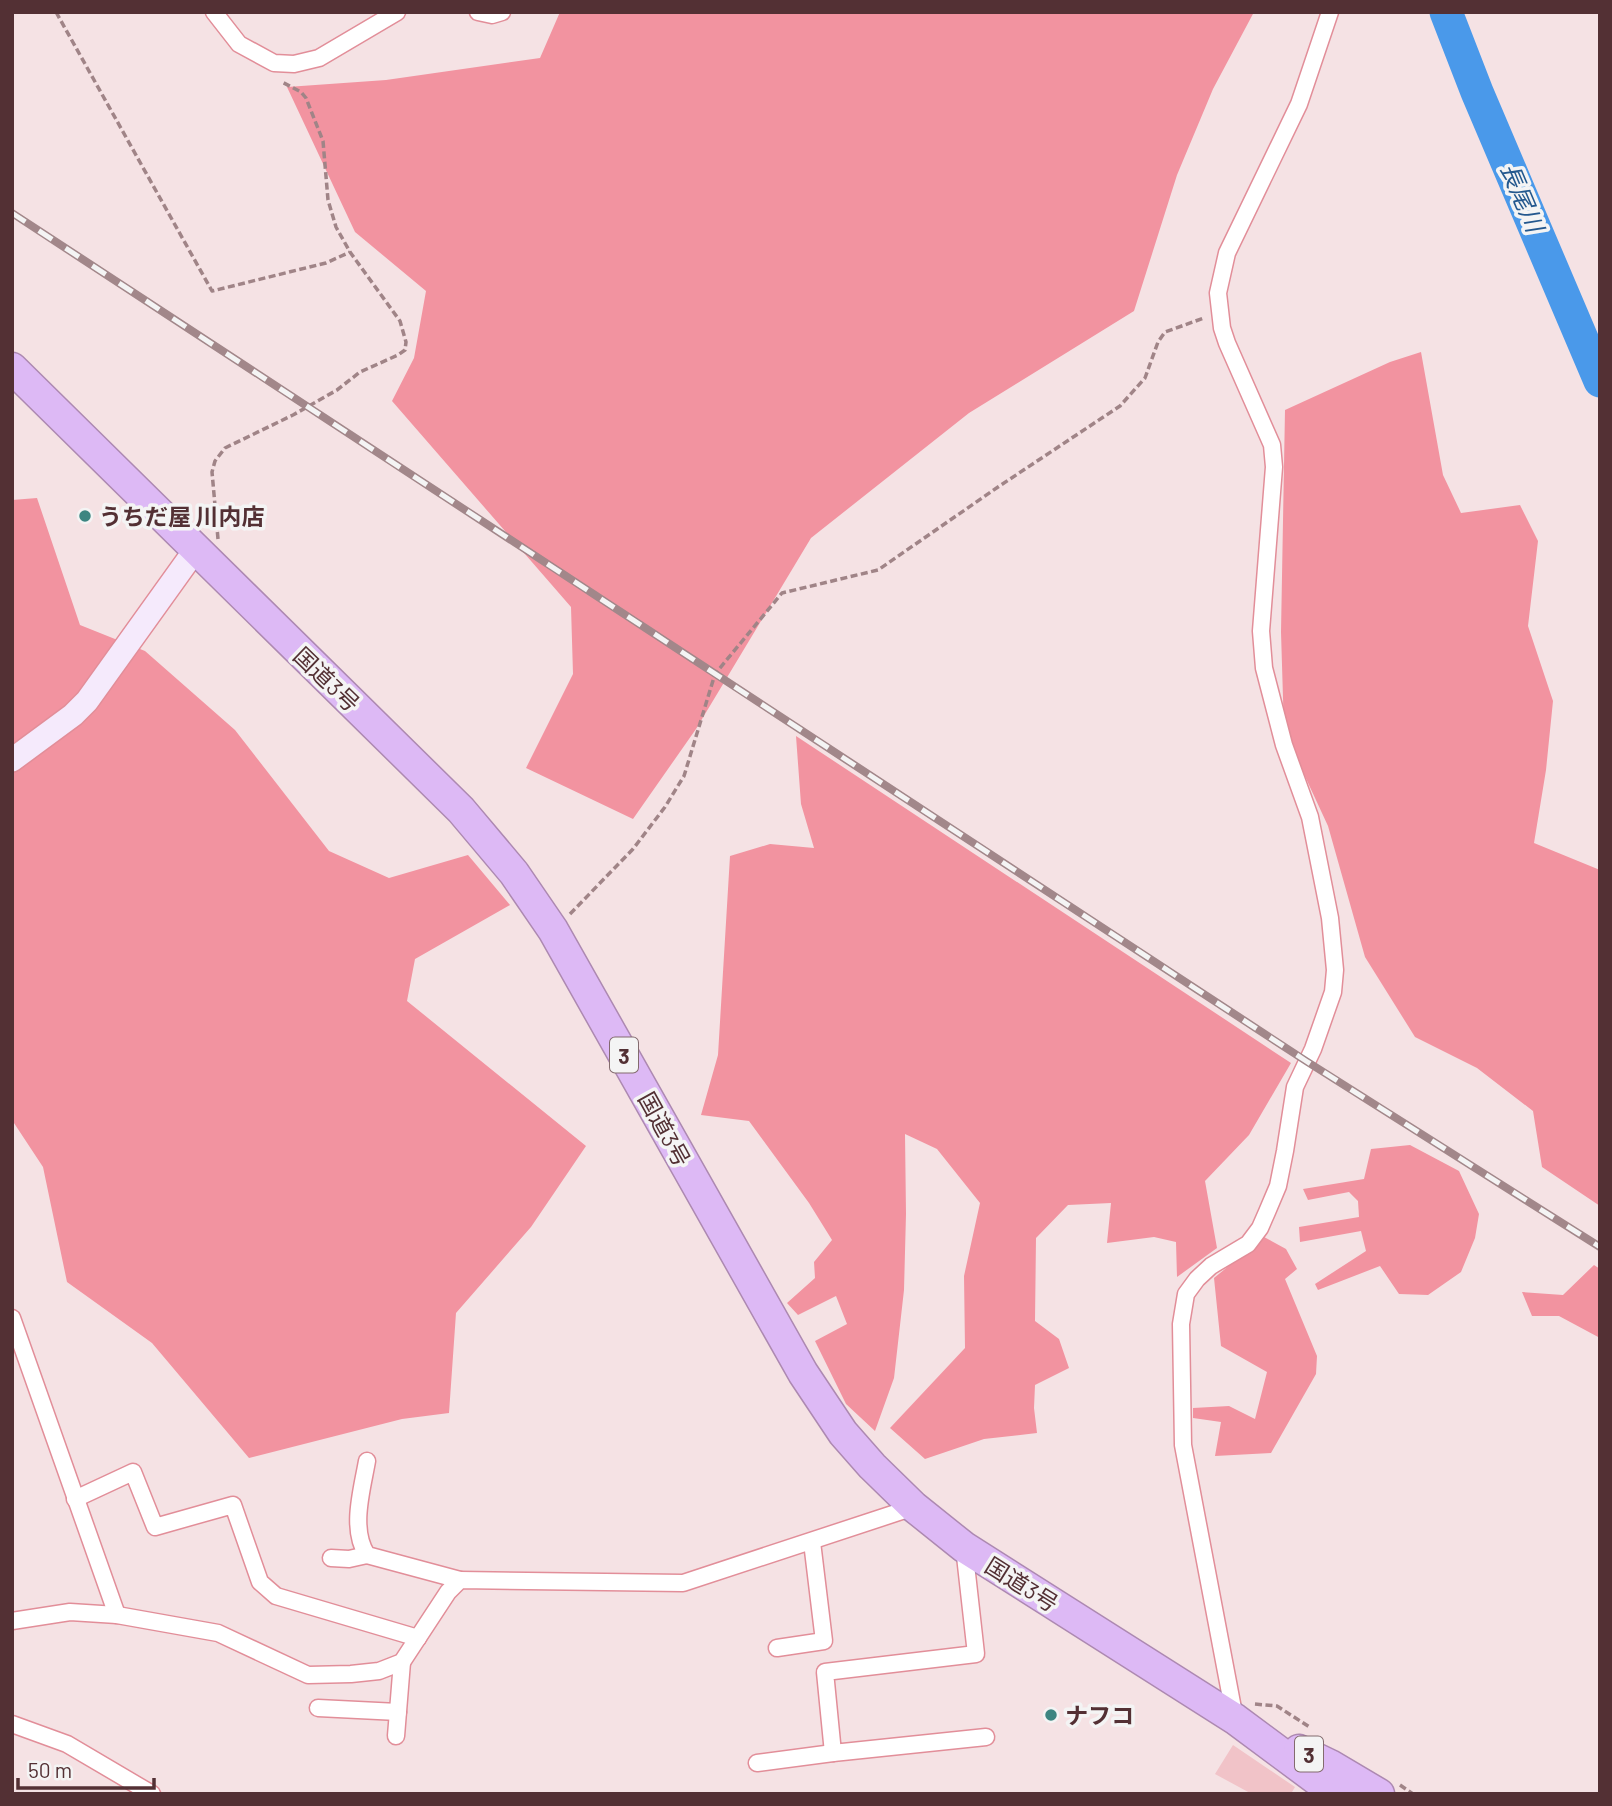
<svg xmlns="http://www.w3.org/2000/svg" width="1612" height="1806" viewBox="0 0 1612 1806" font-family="Barlow,'Noto Sans JP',sans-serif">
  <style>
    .green { fill: #f1c3c8 }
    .forest { fill: #f293a0 }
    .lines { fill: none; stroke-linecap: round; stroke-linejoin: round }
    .river { stroke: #4a99ea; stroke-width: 33 }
    .street-casing { stroke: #e28e99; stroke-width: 19 }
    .secondary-casing { stroke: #e28e99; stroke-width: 26 }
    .highway-casing { stroke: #ad89b1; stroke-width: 33 }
    .path { stroke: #a08487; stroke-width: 3.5; stroke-dasharray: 7 3.5; stroke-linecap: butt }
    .street { stroke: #fff; stroke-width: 16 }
    .secondary { stroke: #f5eafc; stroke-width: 23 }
    .highway { stroke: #ddb9f5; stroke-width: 30 }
    .rail-casing { stroke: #a2878a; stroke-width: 8 }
    .rail { stroke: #f4f4f4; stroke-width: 5; stroke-dasharray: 16; stroke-linecap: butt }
    .poi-dot { fill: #3d8581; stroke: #f4f4f4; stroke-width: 2.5 }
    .labels { text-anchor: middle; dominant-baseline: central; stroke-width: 7; stroke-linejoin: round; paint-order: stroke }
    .shield { fill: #f4f4f4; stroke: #836b6e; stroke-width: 2 }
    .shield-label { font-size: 21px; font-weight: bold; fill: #533034 }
    .poi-label { font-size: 23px; font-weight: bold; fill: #533034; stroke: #f4f4f4; text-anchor: start }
    .street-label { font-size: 23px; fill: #533034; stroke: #f4f4f4 }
    .water-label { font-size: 24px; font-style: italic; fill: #23588e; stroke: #f4f4f4 }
  </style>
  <rect width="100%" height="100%" fill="#f5e2e4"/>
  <path class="green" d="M1233,1745L1295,1787L1292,1792L1295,1794L1250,1793L1215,1774Z"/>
  <g class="forest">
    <path d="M560,12H1254L1213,89L1177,175L1134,311L969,413L811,538L696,729L633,819L526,768L573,674L571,607L392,401L414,358L426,291L355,232L287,87L386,80L540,58Z"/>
    <path d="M1421,352L1443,475L1461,513L1520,505L1538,541L1528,626L1553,701L1546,770L1534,843L1600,870V1206L1542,1167L1533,1111L1477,1068L1415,1037L1365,957L1328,826L1284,731L1281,632L1285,410L1390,362Z"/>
    <path d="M37,498L80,625L145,651L235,730L329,851L389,878L468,855L510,905L415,959L407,1001L586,1146L531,1227L456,1313L449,1413L402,1419L249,1458L152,1343L67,1282L43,1167L12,1120V500Z"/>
    <path d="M796,736L1291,1063L1249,1135L1205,1181L1217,1248L1177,1277L1176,1242L1154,1237L1107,1243L1111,1203L1068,1205L1036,1238L1035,1321L1059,1339L1069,1368L1035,1385L1034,1408L1037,1433L984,1439L925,1459L890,1428L965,1348L964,1276L980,1203L937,1149L905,1134L906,1214L904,1290L894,1378L875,1431L846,1404L815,1341L847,1324L836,1296L798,1315L787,1303L815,1278L814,1262L832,1240L809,1203L749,1121L701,1115L718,1055L730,856L770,844L814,848L801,804Z"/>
    <path d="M1410,1145L1459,1171L1479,1214L1475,1238L1461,1272L1428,1295L1399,1294L1380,1266L1318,1290L1315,1284L1366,1251L1361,1231L1300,1242L1299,1227L1359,1217L1358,1201L1349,1192L1308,1200L1303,1189L1364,1179L1371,1149Z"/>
    <path d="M1264,1237L1286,1249L1297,1269L1285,1279L1317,1356L1316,1374L1271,1453L1215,1456L1221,1422L1193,1418V1408L1229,1406L1255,1419L1267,1372L1221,1346L1214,1278Z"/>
    <path d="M1594,1265L1600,1269V1338L1559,1316H1532L1522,1292L1563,1295Z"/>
  </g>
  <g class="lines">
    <path class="river" d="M1446,12L1477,92L1600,381"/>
    <g class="street-casing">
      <g id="street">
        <path d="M214,12L239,44L274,63L294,64L319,58L397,12"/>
        <path d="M478,12L492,15L502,12"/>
        <path d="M12,1318L117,1615"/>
        <path d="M367,1461C362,1490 350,1529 367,1555L460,1580"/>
        <path d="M75,1499L133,1472L155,1527L233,1505L260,1582L276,1596L418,1638"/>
        <path d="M964,1547L976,1654L825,1672L833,1753L986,1737"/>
        <path d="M331,1558L349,1559L367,1555"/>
        <path d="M12,1621L70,1612L117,1615L218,1633L308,1675L351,1674L379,1671L402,1662L448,1592L460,1580L683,1583L914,1507"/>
        <path d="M777,1648L824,1641L812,1542"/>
        <path d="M318,1708L398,1712"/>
        <path d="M1235,1719L1183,1445L1181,1324L1186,1294L1197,1279L1211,1266L1248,1244L1260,1228L1267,1212L1278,1186L1285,1151L1295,1087L1313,1049L1333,992L1335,970L1330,918L1310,817L1284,745L1264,668L1261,631L1274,467L1272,445L1227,343L1222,328L1218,293L1227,253L1299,104L1330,12"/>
        <path d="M12,1724L67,1744L152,1794"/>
        <path d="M396,1736L402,1662"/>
        <path d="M757,1763L833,1753"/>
      </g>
    </g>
    <g class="secondary-casing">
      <path id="secondary" d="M12,760L73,715L87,701L196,549"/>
    </g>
    <g class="highway-casing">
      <g id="highway">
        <path d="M12,368L461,810L514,873L553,930L803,1373L843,1433L872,1466L914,1507L964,1547L1235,1719L1336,1794"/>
        <path d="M1299,1750L1330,1765L1379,1794"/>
      </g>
    </g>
    <g class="path">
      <path d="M56,12L212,291L326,263L350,252"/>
      <path d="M218,539L212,472L215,461L225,448L293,415L337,390L360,372L398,355L405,350L406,342L400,321L350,252L336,227L328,200L323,141L306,98L301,92L282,82"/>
      <path d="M570,914L633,849L665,807L684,776L715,674L782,593L878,570L998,487L1120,406L1145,378L1158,342L1165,332L1204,318"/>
      <path d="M1255,1704L1277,1706L1311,1728"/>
      <path d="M1400,1785L1413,1794"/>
    </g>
    <use href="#street" class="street"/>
    <use href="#secondary" class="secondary"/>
    <use href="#highway" class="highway"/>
    <g class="rail-casing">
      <path id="rail" d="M12,213L1306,1061L1600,1247"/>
    </g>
    <use href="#rail" class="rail"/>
  </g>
  <g class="poi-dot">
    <circle cx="85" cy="516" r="7"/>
    <circle cx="1051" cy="1715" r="7"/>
  </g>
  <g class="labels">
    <g class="shield">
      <rect x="610" y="1037.5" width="28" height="35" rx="5"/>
      <rect x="1295" y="1736.5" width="28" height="35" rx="5"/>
    </g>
    <g class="shield-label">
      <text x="624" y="1055">3</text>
      <text x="1309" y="1754">3</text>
    </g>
    <g class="poi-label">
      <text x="99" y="516">うちだ屋 川内店</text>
      <text x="1065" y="1715">ナフコ</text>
    </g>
    <g class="street-label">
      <text transform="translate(327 679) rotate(44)">国道3号</text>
      <text transform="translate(665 1129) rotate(61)">国道3号</text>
      <text transform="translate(1022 1584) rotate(32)">国道3号</text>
    </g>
    <g class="water-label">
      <text transform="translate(1523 197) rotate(67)">長尾川</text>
    </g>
  </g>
  <rect width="1612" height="1806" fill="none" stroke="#533034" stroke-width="28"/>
  <path d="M18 1778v10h136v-10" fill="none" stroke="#533034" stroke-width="3.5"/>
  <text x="28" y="1778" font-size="21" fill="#533034" stroke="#f4f4f4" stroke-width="5" paint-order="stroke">50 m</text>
</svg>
